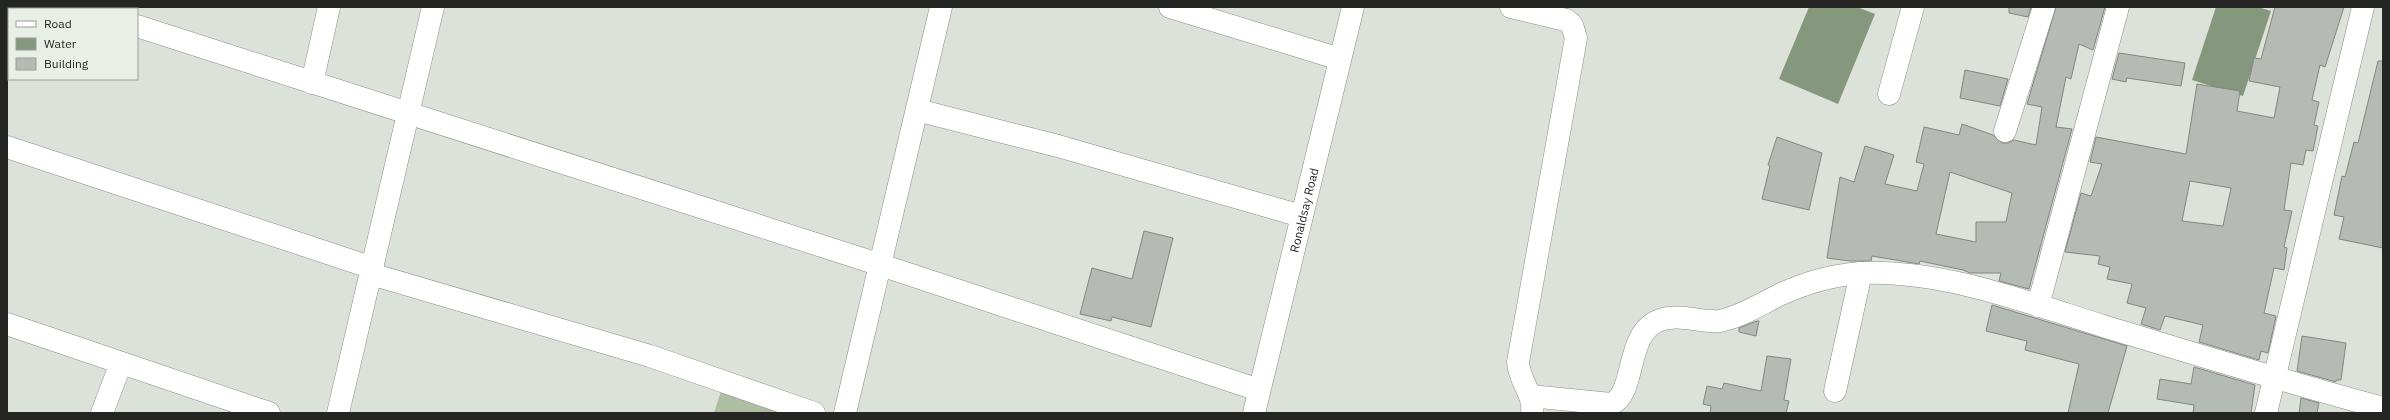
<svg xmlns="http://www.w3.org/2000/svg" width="2390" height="420" viewBox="0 0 2390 420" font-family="'IBM Plex Sans',sans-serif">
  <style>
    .green { fill: #adbea3 }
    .water { fill: #85977c }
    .building { fill: #b6bab4; stroke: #838781; fill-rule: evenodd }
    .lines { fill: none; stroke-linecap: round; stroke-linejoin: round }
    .minor-casing { stroke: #8a8e88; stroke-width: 23 }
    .major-casing { stroke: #8a8e88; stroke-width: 23 }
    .minor { stroke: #fff; stroke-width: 22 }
    .major { stroke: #fff; stroke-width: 22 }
    .labels { text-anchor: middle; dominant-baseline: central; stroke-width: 4; stroke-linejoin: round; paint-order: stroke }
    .street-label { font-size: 12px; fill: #252624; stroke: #e9eee7 }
  </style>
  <rect width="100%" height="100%" fill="#dce1da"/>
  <path class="green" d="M721,391L785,413H714Z"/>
  <g class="water">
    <path d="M1809,7H1857L1875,14L1838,104L1779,79Z"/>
    <path d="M2216,7H2258L2271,11L2243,96L2192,80Z"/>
  </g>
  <g class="building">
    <path d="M2009,7H2031L2028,17L2009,13Z"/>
    <path d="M2056,7H2105L2093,50L2079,44L2071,79L2066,77L2056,127L2072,129L2029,289L1999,281L2001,273H1970L1963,270L1920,261L1919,264L1872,256L1871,261H1850L1827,258L1840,177L1854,182L1865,146L1894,155L1885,184L1917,191L1924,164L1916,162L1924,127L1959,135L1962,124L1993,135L2002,143H2008L2014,140L2036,145L2042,107L2027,104ZM1950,172L2012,193L2006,222H1976V242L1936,234Z"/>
    <path d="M2275,7H2344L2325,67L2320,65L2312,100L2319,102L2314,125L2318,126L2313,151L2306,150L2303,165L2291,163L2284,210L2292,211L2284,247L2287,248L2284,270L2274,268L2264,313L2276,316L2268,353L2261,351L2259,360L2199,342L2203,325L2165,316L2160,330L2141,324L2146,308L2127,303L2132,284L2107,279L2110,267L2098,264L2100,256L2065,252L2081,193L2091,196L2102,164L2090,162L2096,137L2186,154L2197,84L2240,91L2237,111L2274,118L2280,87L2249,81L2254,58L2261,59ZM2190,181L2231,188L2223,226L2182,221Z"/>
    <path d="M2119,53L2185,63L2181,86L2127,78L2126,82L2112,79Z"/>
    <path d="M2378,61H2383V248L2339,239L2344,217L2334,215L2342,176L2345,177L2354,142L2358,143Z"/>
    <path d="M1965,70L2008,79L2000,106L1960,98Z"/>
    <path d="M1777,137L1822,153L1809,210L1762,199L1770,166L1768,165Z"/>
    <path d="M1144,231L1173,238L1151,327L1112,317L1111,321L1080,314L1092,268L1132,279Z"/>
    <path d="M1992,305L2127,346L2108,413H2068L2079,364L2025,350L2027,341L1986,331Z"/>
    <path d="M1757,321H1759L1756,336L1739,332V328Z"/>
    <path d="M2302,336L2346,343L2341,380H2336V382L2297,371Z"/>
    <path d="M1767,356L1791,359L1784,400L1789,401L1786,413H1710L1711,406L1703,404L1707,386L1722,389L1724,383L1761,391Z"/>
    <path d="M2194,367L2255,385L2251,413H2193L2194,405L2157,399L2160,379L2191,384Z"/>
    <path d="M2301,398L2319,403L2317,413H2299Z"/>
  </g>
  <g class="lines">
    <g class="minor-casing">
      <g id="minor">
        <path d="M79,7L85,9"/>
        <path d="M1170,7L1340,59"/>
        <path d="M1511,7L1566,20L1572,25L1576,38L1518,362C1519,382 1535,395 1532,413"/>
        <path d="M137,26L881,265L1259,390"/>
        <path d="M312,83L329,7"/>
        <path d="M1889,94L1913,7"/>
        <path d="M917,110L1058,146L1301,216"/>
        <path d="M2005,131L2044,7"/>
        <path d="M7,147L373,268"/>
        <path d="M371,274L650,356L814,413"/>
        <path d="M2038,306L2118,7"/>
        <path d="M7,324L269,413"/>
        <path d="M1835,391L1861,273"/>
        <path d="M1530,396L1611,404C1637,394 1624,333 1660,320C1679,313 1701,323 1720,321C1740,317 1761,304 1779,295C1805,283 1832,275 1861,273C1944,270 2026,302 2103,326C2196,354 2289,383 2383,408"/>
        <path d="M102,413L121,363"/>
        <path d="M338,413L433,7"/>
        <path d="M845,413L941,7"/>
        <path d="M2266,413L2363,7"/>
      </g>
    </g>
    <g class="major-casing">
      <g id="major">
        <path id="s1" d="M1254,413L1353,7"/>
      </g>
    </g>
    <use href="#minor" class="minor"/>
    <use href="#major" class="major"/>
  </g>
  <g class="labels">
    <g class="street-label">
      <text stroke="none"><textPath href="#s1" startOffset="209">Ronaldsay Road</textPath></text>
    </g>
  </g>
  <rect width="2390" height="420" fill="none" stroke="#252624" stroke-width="16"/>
  <rect x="8" y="8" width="130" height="72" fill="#e9eee7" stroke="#9b9e99"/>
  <rect x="16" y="21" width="20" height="6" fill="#ffffff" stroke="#9b9e99"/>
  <text x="44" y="28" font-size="12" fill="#252624">Road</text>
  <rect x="16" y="38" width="20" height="12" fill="#85977c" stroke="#9b9e99"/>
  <text x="44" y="48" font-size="12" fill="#252624">Water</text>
  <rect x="16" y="58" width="20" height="12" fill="#b6bab4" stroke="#9b9e99"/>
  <text x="44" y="68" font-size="12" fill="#252624">Building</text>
</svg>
